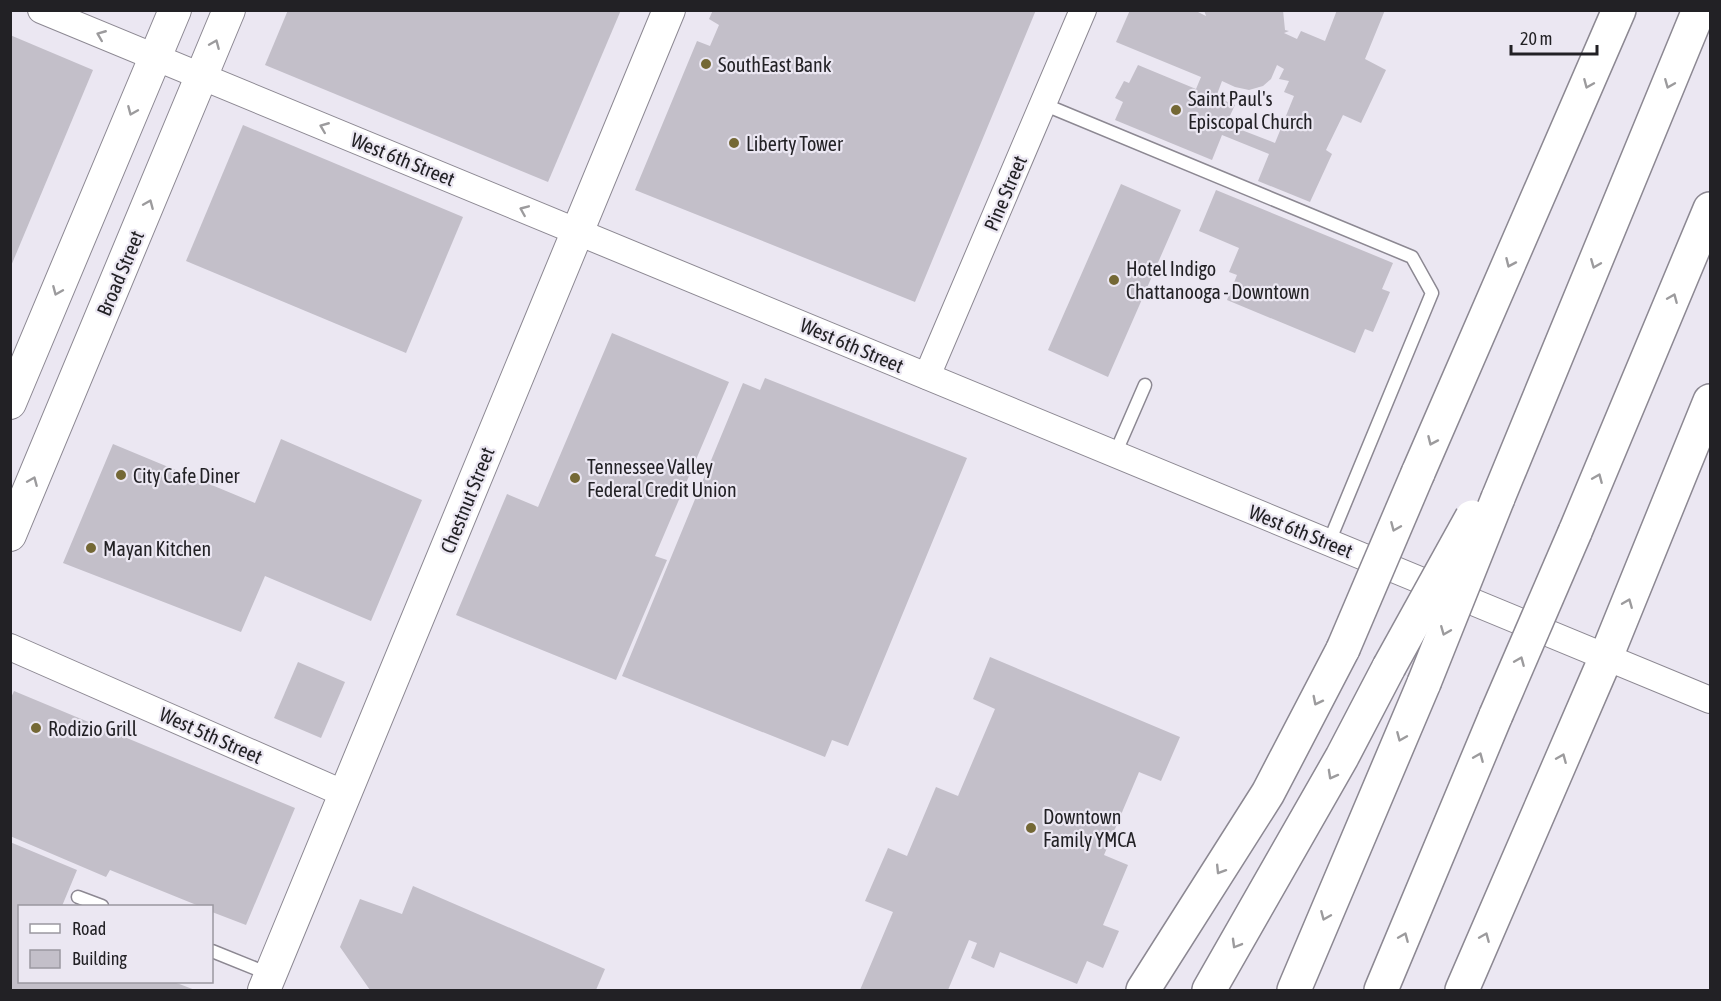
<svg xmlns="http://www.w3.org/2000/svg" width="1721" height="1001" viewBox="0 0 1721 1001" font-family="'Asap Condensed',sans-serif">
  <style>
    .building { fill: #c3bfc9; fill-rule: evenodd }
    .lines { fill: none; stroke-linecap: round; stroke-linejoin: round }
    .service-casing { stroke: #8c8892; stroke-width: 15 }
    .minor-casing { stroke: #8c8892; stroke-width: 28 }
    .tertiary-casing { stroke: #8c8892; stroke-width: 34 }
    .motorway-casing { stroke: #8c8892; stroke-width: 36 }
    .service { stroke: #fff; stroke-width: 12 }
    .minor { stroke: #fff; stroke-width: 26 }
    .tertiary { stroke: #fff; stroke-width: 32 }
    .motorway { stroke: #fff; stroke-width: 33 }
    .motorway-bridge-casing { stroke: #8c8892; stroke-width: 36; stroke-linecap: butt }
    .motorway-bridge { stroke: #fff; stroke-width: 33 }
    .oneway { stroke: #9c9b9d }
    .poi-dot { fill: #746835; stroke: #ebe7f2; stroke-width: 2 }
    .labels { text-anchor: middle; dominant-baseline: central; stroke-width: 4.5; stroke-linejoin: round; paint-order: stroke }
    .poi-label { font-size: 20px; fill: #222125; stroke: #ebe7f2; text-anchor: start }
    .street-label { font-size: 20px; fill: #222125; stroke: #ebe7f2 }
  </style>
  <rect width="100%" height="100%" fill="#ebe7f2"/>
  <g class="building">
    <path d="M288,10H621L548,182L265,65Z"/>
    <path d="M713,10H1036L915,302L635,190L697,41L710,46L719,25L709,19Z"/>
    <path d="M1130,10H1194L1206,16L1204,10H1283L1285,30L1289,31L1284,33L1297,39L1301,31L1325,41L1337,10H1385L1365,59L1386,70L1361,123L1343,115L1326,150L1332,154L1310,202L1258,181L1269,154L1222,135L1212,160L1115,120L1123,102L1115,98L1124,81L1129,83L1138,65L1196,89L1201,77L1116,42ZM1277,65L1284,69L1279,79L1289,81L1284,92L1294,96L1275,143L1226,124L1235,105L1216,97L1222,81L1235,87L1249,90L1263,86L1271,79Z"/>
    <path d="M10,35L93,70L11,266H10Z"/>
    <path d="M243,125L463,217L406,353L186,261Z"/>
    <path d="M1121,184L1181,210L1108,377L1048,350Z"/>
    <path d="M1216,190L1393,263L1382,289L1390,292L1373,332L1365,329L1355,353L1227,300L1237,275L1229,272L1239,248L1199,231Z"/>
    <path d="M612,333L729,382L655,556L667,560L616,680L456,615L507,494L538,507Z"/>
    <path d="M765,378L967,458L848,746L832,740L825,757L622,676L743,383L760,390Z"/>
    <path d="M281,439L422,500L371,621L265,576L241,632L63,563L113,444L255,503Z"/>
    <path d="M990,657L1180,737L1161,781L1139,772L1104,855L1128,865L1103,925L1119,931L1103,968L1087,961L1077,984L1000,952L994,968L971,958L977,943L969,940L948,990H860L893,912L865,901L888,848L907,856L936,787L958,796L995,709L973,699Z"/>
    <path d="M298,662L345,682L321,738L274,718Z"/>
    <path d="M14,691L295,808L246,925L212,912V906H199L110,870L106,877L10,836V700Z"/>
    <path d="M10,842L77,870L62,906H20V982H174L195,990H10Z"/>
    <path d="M413,886L605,969L596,990H370L340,947L360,899L402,914Z"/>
  </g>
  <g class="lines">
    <g class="service-casing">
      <g id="service">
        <path d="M1043,104L1412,257L1432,293L1329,542"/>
        <path d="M1115,454L1145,385"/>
        <path d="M78,897L102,906"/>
        <path d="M212,951L269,974"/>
      </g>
    </g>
    <g class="minor-casing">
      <g id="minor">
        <path d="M41,10L1710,700"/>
        <path d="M927,376L1083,10"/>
        <path d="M10,647L345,794"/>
      </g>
    </g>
    <g class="tertiary-casing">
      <g id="tertiary">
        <path d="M10,403L175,10"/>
        <path d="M10,535L229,10"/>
        <path d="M264,990L669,10"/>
      </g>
    </g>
    <g class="motorway-casing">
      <g id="motorway">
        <path d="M1418,473L1619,10"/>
        <path d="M1498,498L1699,10"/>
        <path d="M1575,532L1710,209"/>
        <path d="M1143,990L1268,793L1343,649"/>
        <path d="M1209,990L1342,757L1389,667"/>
        <path d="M1294,990L1424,683"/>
        <path d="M1381,990L1496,715"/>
        <path d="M1462,990L1606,657L1710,401"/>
      </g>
    </g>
    <use href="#service" class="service"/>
    <use href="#minor" class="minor"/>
    <use href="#tertiary" class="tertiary"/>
    <use href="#motorway" class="motorway"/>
    <g class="motorway-bridge-casing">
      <g id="motorway-bridge">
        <path d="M1343,649L1418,473"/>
        <path d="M1389,667L1472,517"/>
        <path d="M1424,683L1498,498"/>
        <path d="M1496,715L1575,532"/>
      </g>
    </g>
    <use href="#motorway-bridge" class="motorway-bridge"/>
  </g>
  <defs><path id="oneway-chevron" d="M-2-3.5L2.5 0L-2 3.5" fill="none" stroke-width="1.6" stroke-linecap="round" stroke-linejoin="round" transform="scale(1.5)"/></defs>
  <g class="oneway">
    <use href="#oneway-chevron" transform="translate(101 35) rotate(-158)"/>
    <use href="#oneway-chevron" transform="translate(215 44) rotate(-67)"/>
    <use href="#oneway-chevron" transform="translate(1588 84) rotate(113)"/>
    <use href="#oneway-chevron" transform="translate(1669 84) rotate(112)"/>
    <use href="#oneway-chevron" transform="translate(132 111) rotate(113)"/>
    <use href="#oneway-chevron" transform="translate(324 127) rotate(-158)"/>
    <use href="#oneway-chevron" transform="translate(149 204) rotate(-67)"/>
    <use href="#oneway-chevron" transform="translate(524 210) rotate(-157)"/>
    <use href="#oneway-chevron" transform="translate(1510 263) rotate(114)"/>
    <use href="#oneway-chevron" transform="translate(1595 264) rotate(112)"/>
    <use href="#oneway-chevron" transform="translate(57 291) rotate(113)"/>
    <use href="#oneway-chevron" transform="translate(1673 298) rotate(-67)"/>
    <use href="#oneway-chevron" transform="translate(1432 441) rotate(114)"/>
    <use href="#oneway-chevron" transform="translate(1598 478) rotate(-67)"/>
    <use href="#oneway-chevron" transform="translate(33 481) rotate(-67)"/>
    <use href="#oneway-chevron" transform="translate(1395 527) rotate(113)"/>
    <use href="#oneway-chevron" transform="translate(1628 603) rotate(-68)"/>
    <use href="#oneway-chevron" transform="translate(1445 631) rotate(112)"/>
    <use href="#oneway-chevron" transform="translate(1520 661) rotate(-67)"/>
    <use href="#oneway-chevron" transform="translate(1317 701) rotate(117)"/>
    <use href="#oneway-chevron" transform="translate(1401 737) rotate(113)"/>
    <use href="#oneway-chevron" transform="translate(1479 757) rotate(-67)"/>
    <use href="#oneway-chevron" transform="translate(1562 758) rotate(-67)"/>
    <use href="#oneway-chevron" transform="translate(1332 775) rotate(119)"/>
    <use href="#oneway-chevron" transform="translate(1220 870) rotate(122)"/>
    <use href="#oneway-chevron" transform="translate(1325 916) rotate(113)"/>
    <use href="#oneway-chevron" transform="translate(1404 937) rotate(-67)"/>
    <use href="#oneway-chevron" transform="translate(1485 937) rotate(-67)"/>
    <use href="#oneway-chevron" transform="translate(1236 944) rotate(120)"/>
  </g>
  <g class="poi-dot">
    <circle cx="706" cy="64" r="6"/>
    <circle cx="1176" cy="110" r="6"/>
    <circle cx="734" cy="143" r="6"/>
    <circle cx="1114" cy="280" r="6"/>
    <circle cx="121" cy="475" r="6"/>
    <circle cx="575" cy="478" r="6"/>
    <circle cx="91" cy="548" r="6"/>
    <circle cx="36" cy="728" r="6"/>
    <circle cx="1031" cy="828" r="6"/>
  </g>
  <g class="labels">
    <g class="poi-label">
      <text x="718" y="64">SouthEast Bank</text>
      <text x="1188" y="98">Saint Paul's<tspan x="1188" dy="23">Episcopal Church</tspan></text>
      <text x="746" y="143">Liberty Tower</text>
      <text x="1126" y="268">Hotel Indigo<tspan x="1126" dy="23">Chattanooga - Downtown</tspan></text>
      <text x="587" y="466">Tennessee Valley<tspan x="587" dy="23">Federal Credit Union</tspan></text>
      <text x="133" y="475">City Cafe Diner</text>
      <text x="103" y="548">Mayan Kitchen</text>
      <text x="48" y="728">Rodizio Grill</text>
      <text x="1043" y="816">Downtown<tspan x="1043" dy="23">Family YMCA</tspan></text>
    </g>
    <g class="street-label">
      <text transform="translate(403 159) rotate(22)">West 6th Street</text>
      <text transform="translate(1005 193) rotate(-67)">Pine Street</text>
      <text transform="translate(120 273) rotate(-67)">Broad Street</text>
      <text transform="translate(852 345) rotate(23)">West 6th Street</text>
      <text transform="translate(467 500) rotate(-68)">Chestnut Street</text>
      <text transform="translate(1301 531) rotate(22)">West 6th Street</text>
      <text transform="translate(211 735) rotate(24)">West 5th Street</text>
    </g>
  </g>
  <rect width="1721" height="1001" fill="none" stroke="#222125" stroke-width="24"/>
  <rect x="18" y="905" width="195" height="78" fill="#ebe7f2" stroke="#9b98a0" stroke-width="1.5"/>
  <rect x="30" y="924" width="30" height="9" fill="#ffffff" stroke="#9b98a0" stroke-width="1.5"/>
  <text x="72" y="935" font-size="18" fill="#222125">Road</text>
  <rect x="30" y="950" width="30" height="18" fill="#c3bfc9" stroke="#9b98a0" stroke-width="1.5"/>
  <text x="72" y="965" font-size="18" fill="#222125">Building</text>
  <path d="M1511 45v9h86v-9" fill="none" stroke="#222125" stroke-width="3"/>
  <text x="1520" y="45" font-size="18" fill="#222125" stroke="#ebe7f2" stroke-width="4.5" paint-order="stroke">20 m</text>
</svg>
